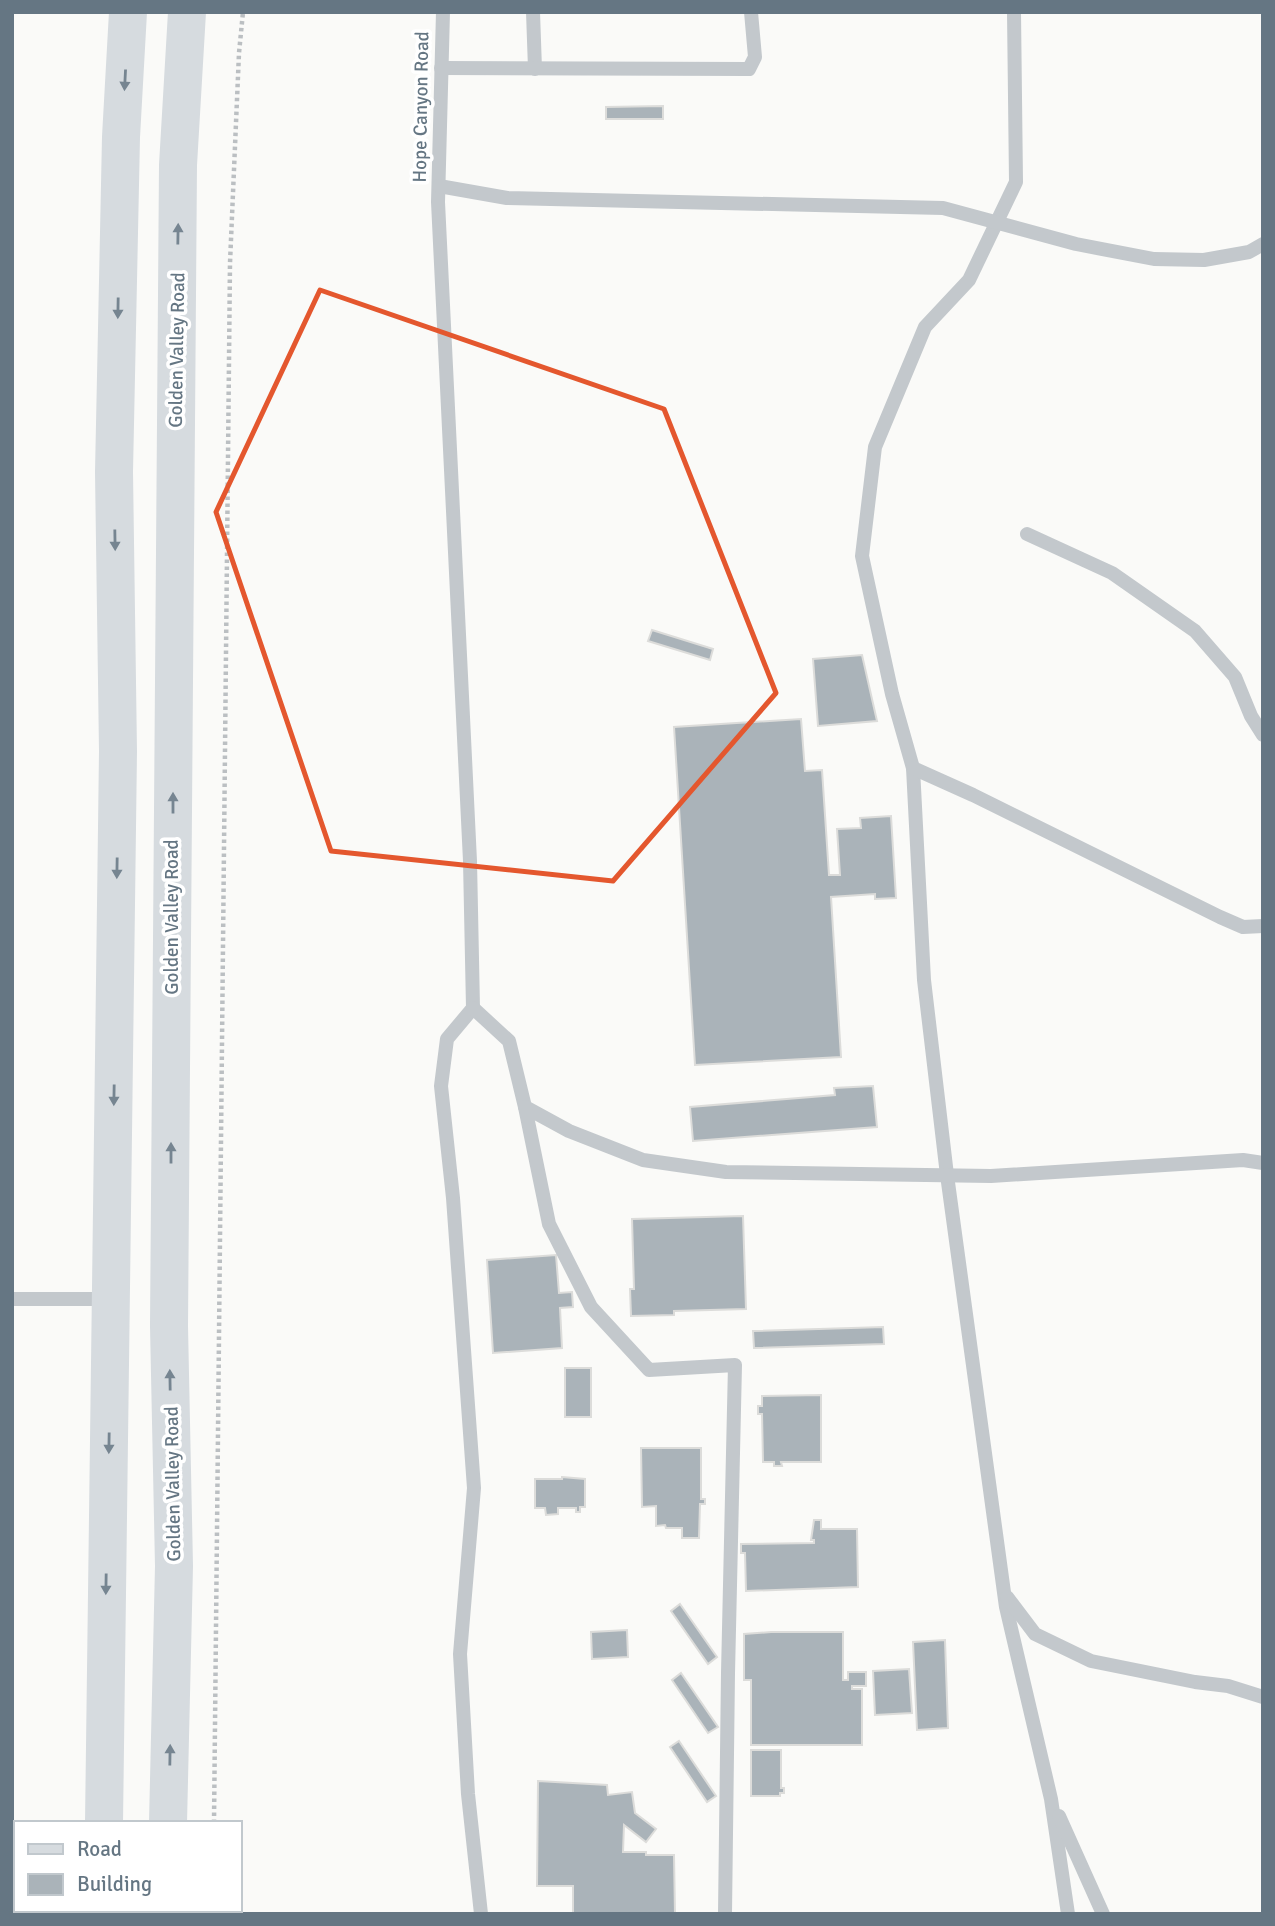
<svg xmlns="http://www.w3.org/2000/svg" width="1275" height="1926" viewBox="0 0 1275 1926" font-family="Signika,sans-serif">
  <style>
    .building { fill: #aab3b9; stroke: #dcdcda; stroke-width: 2 }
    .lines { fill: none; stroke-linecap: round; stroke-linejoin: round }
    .path { stroke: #bbbfc2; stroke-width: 4.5; stroke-dasharray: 3.5 3.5; stroke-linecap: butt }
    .service { stroke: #c3c8cc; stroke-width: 14 }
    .primary { stroke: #d6dbdf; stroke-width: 38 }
    .oneway { fill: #768591 }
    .marked { fill: none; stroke: #e4572e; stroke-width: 5; stroke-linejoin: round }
    .labels { text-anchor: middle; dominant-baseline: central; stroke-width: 7; stroke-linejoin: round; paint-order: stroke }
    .street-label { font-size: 19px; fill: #657683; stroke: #fff }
  </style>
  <rect width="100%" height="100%" fill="#fafaf8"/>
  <g class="building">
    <path d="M663,106V119H606V107Z"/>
    <path d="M652,630L713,649L710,660L648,641Z"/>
    <path d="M862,655L877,721L818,726L813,659Z"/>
    <path d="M801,719L805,771L822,770L829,875H840L837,829L861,828L860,818L891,816L896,898L875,899V894L831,897L841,1057L695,1065L674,727Z"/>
    <path d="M873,1086L877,1127L693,1141L690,1107L835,1095L834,1088Z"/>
    <path d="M743,1216L746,1309L674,1311V1315L631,1316L630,1289H634L632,1219Z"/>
    <path d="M556,1255L559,1293L572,1292L573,1307L560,1308L562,1348L493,1353L487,1260Z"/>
    <path d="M883,1327L884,1344L754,1348L753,1331Z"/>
    <rect x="565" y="1368" width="26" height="49"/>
    <path d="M821,1395V1462H781L782,1466H774V1462H763L762,1414H758V1406H762V1396Z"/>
    <path d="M641,1448H701V1499H705V1504H700L699,1538H682V1528H666L665,1525L656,1526V1506L642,1507Z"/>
    <path d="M562,1477L585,1479V1507H580V1512H576V1508H558V1514L546,1515L545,1508H535V1479H562Z"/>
    <path d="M814,1520H821V1529H857L858,1587L746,1591L745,1553H741V1544L814,1543V1540H811Z"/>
    <path d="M680,1604L717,1657L708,1664L671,1611Z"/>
    <path d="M627,1630L628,1657L592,1659L591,1632Z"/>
    <path d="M771,1632H843V1680H848V1672H866V1686H852V1689H862V1745H751V1680H744V1634Z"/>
    <path d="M945,1640L948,1728L917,1730L913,1642Z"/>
    <path d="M909,1669L912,1713L875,1715L873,1671Z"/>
    <path d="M681,1673L718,1727L708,1733L672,1680Z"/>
    <path d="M679,1741L716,1796L707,1802L670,1747Z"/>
    <path d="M751,1750H781V1788H784V1793H780V1796H751Z"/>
    <path d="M538,1781L607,1785L608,1795L632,1792L635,1813L656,1829L646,1842L624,1825L623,1852H646V1855H674L675,1914H573V1886H537Z"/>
  </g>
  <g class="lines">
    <g class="path">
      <path d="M214,1823L230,263L239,53L243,12"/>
      <path d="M213,1914V1910"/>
    </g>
    <g class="service">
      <path d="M443,12L438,202L470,861L473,1008L447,1039L441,1086L453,1198L474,1488L460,1654L468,1794L481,1914"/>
      <path d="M533,12L535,69"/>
      <path d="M1014,12L1016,182L969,280L925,327L875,447L862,556L892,694L913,768L924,980L947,1175L1006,1607L1051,1799L1068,1914"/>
      <path d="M441,68L749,69L755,57L751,12"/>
      <path d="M439,186L507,198L943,208L1076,244L1154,259L1204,260L1249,252L1263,244"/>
      <path d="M1027,534L1112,573L1195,631L1235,677L1251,716L1263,735"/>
      <path d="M913,768L973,795L1220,917L1243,927L1263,926"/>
      <path d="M473,1008L509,1041L525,1107L569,1131L643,1160L726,1172L991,1176L1243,1160L1263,1163"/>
      <path d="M525,1107L549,1224L591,1307L649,1370L735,1365L728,1673L725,1914"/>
      <path d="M12,1299H111"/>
      <path d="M1007,1597L1035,1634L1091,1661L1195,1682L1228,1686L1263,1697"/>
      <path d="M1059,1816L1103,1914"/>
    </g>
    <g class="primary">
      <path d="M104,1823L118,751L114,472L121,137L128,12"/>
      <path d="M168,1823L174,1566L169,1326L178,165L187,12"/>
      <path d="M103,1914V1910"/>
      <path d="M166,1914V1910"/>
    </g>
  </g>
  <defs><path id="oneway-solid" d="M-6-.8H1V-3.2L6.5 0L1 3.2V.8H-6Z" transform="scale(1.75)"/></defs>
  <g class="oneway">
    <use href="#oneway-solid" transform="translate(125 80) rotate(93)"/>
    <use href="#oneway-solid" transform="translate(178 234) rotate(-89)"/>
    <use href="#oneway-solid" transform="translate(118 308) rotate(91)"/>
    <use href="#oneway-solid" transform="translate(115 540) rotate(89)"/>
    <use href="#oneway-solid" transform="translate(173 803) rotate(-90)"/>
    <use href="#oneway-solid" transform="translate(117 868) rotate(91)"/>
    <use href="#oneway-solid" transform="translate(114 1095) rotate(91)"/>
    <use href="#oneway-solid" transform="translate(171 1153) rotate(-90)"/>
    <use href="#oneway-solid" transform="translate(170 1380) rotate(-91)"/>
    <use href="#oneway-solid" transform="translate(109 1443) rotate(91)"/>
    <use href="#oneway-solid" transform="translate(106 1584) rotate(91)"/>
    <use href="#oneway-solid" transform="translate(170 1755) rotate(-89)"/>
  </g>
  <path class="marked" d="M320,290L664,409L776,693L613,881L331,851L216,512Z"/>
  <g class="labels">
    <g class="street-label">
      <text transform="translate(421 107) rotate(-89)">Hope Canyon Road</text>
      <text transform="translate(177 350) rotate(-89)">Golden Valley Road</text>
      <text transform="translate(172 917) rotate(-90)">Golden Valley Road</text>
      <text transform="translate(173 1484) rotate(-91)">Golden Valley Road</text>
    </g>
  </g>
  <rect width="1275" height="1926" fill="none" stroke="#657683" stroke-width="28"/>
  <rect x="14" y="1821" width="228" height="91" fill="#ffffff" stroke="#c1c8cd" stroke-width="2"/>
  <rect x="28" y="1844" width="35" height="10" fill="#d6dbdf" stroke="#c1c8cd" stroke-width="2"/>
  <text x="77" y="1856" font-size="21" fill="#657683">Road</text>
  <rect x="28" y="1874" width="35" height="21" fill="#aab3b9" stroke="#c1c8cd" stroke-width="2"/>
  <text x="77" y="1891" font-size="21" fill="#657683">Building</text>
</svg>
